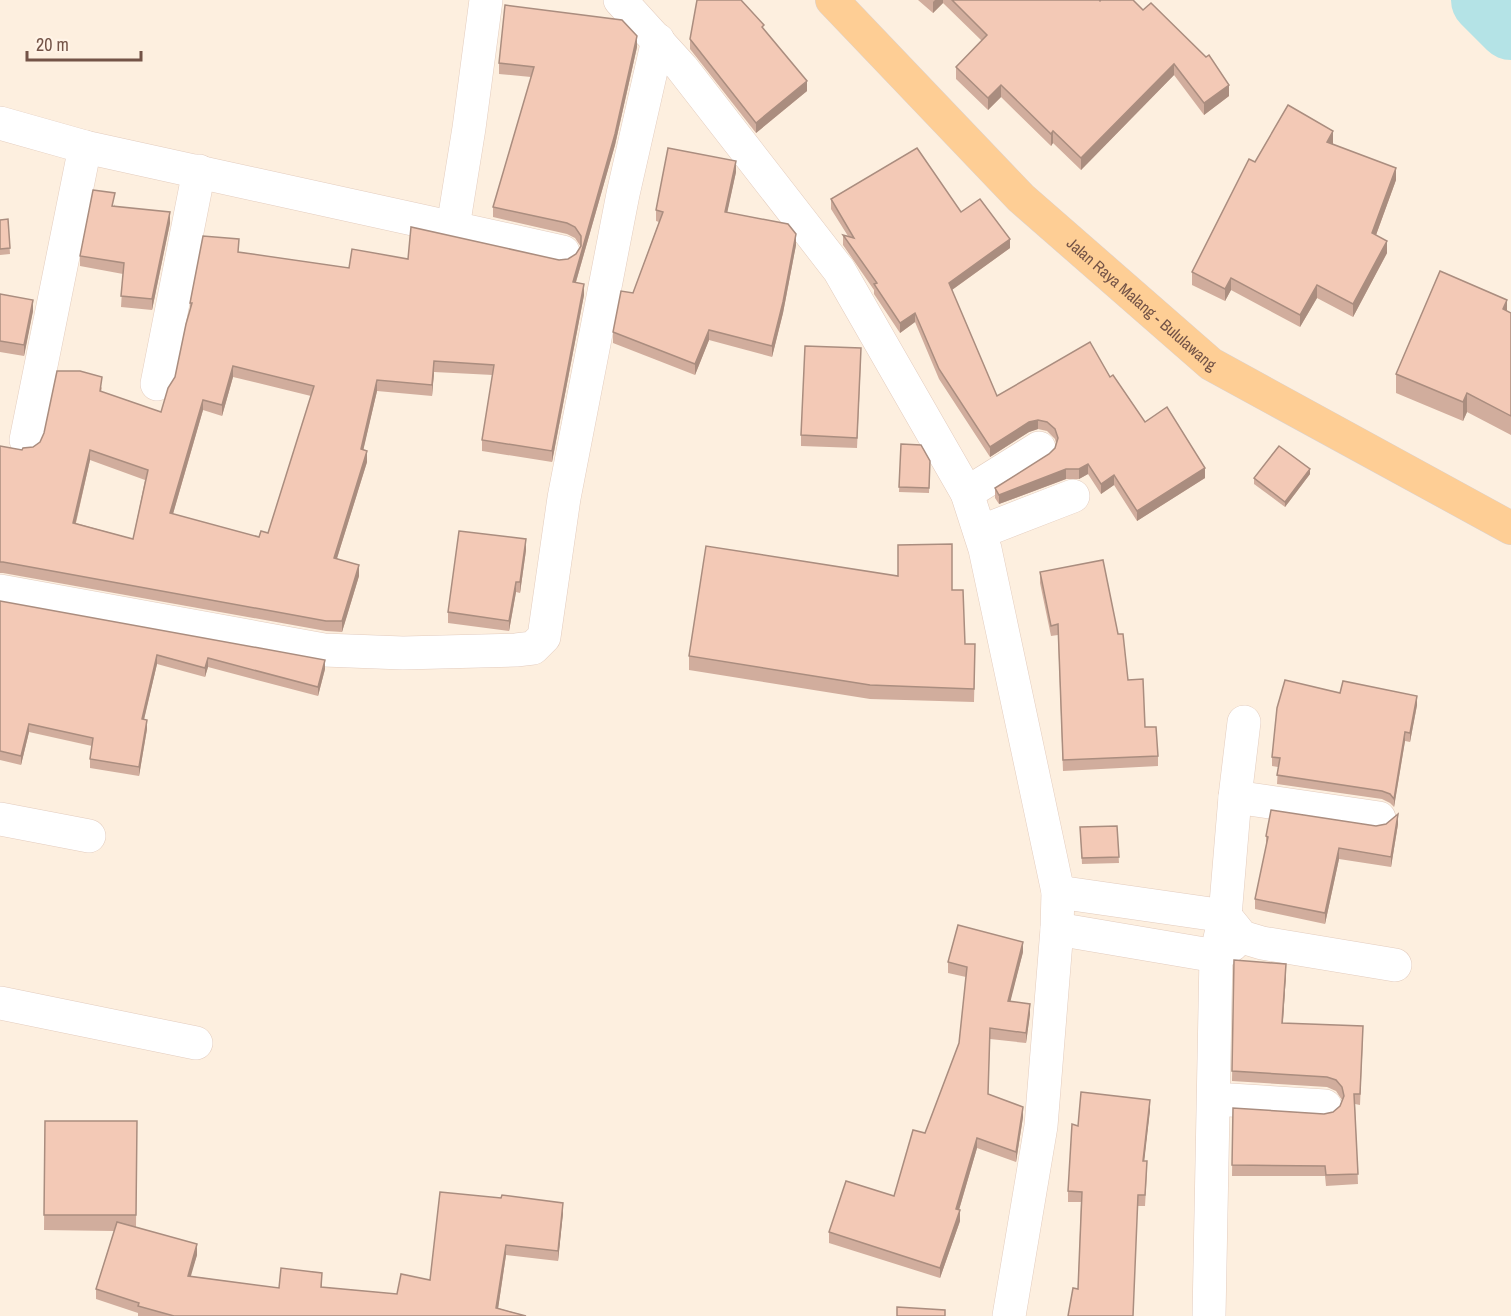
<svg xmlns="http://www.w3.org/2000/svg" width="1511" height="1316" viewBox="0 0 1511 1316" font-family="'Archivo Narrow',sans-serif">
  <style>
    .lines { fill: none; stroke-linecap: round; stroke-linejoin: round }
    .river { stroke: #b4e3e6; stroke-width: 68 }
    .street-casing { stroke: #e3ccbe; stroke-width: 34 }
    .primary-casing { stroke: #dbd2cf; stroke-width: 34 }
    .street { stroke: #fff; stroke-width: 33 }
    .primary { stroke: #fece95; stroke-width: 33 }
    .wall { fill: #d1ad9d; fill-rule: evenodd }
    .shaded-wall { fill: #aa8d7f }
    .building { fill: #f3c9b6; stroke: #aa8d7f; stroke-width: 1.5; fill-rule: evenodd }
    .labels { text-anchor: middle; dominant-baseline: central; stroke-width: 4.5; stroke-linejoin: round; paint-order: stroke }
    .street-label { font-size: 16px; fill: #735347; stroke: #fff3e6 }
  </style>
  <rect width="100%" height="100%" fill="#fdefdf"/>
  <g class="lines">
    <path class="river" d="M1485,0L1511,26"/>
    <g class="street-casing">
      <g id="street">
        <path d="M620,0L682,68L839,270L967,493L985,549L1058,892L1057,929L1041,1126L1009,1316"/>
        <path d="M0,123L85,147L563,252"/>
        <path d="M453,227L469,128L486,0"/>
        <path d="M157,384L199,171"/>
        <path d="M26,440L85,147"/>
        <path d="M967,493L1039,448"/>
        <path d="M980,532L1073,496"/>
        <path d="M0,591L324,650L403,653L516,650L533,648L544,637L564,498L623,194L658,40"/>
        <path d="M1235,797L1379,818"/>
        <path d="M0,819L89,836"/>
        <path d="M1058,892L1225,916L1242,937L1262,943L1395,965"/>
        <path d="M1057,929L1216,956L1233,944"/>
        <path d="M0,1003L196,1043"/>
        <path d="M1214,1099L1325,1106"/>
        <path d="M1209,1316L1216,956L1225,916L1235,797L1244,722"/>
      </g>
    </g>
    <g class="primary-casing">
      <g id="primary">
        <path id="s1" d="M832,0L1021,198L1211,364L1511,528"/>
      </g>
    </g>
    <use href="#street" class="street"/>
    <use href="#primary" class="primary"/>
  </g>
  <g class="wall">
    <path d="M918,0H1099L1229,96L1204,115L1174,75L1081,170L1053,143L1051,146L1001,97L988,110L956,79V67L982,41L943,3L933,13Z"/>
    <path d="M764,30L807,91L756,133L690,49V39Z"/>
    <path d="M637,47L615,145L576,282L584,295L552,462L482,451V440L493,375L434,372L432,396L377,391L363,450L367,462L337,558L359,576L342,632L326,631L3,573H0V446L22,450L33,447L40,442L102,387L101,392L161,412L175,377L190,311V303L239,252L349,268L408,259L559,260L568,259L576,254L581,247L575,238L567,234L493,217V207L531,77L499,74V63ZM233,377L311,396L268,533L259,537L173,514L203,410L222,416ZM90,460L145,480L133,539L76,523Z"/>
    <path d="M1333,144V145L1396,180L1376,235L1387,253L1353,317L1317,298L1300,327L1231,290L1225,301L1192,285V272L1255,162Z"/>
    <path d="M736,172L727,212L796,245L783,313L772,357L709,340L695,375L613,343V332L633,293L659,222L656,221V210Z"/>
    <path d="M831,199L961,212L1010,248L952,290L997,396L1110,377L1145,422L1205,478L1137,521L1114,485L1101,494L1088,474L1079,479H1066L999,504L995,498V488L1049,454L1055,448L1056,443L1055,439L1047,431L1038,429L1029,432L990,457L939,379L915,322L900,333L874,294V290L843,245V235L848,236L831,209Z"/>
    <path d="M115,204L114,207L170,223L152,310L121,307L123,274L80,266V256Z"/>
    <path d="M8,219L10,254L0,255V220Z"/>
    <path d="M0,294L33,311L24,356L0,352Z"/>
    <path d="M1507,311L1511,313V435L1467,412L1463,421L1396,393V374Z"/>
    <path d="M861,359L857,448L801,446V435Z"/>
    <path d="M901,444L930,461L929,493L899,492Z"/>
    <path d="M1310,474L1285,507L1254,484V478Z"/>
    <path d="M526,550L520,593L516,592L509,631L448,623V612Z"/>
    <path d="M1040,572L1118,634L1128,680L1145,727L1158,756V766L1063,771L1058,635L1051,636L1040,583Z"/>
    <path d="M952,590L965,644L975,658L974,702L870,699L689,670V656Z"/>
    <path d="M0,601L325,669L318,696L208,667L205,677L157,664L144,719L147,729L139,776L90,768V759L92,746L29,732L21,765L0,760Z"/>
    <path d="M1417,705L1410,742L1405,741L1394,807L1390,803L1382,799L1277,784L1278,767L1272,766V757Z"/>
    <path d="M1398,824L1391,867L1339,859L1325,924L1255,909V899L1266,847V836Z"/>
    <path d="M1117,826L1119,863L1082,864L1080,827Z"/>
    <path d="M1023,952L1010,1001L1030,1014L1026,1043L990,1039L988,1094L1023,1117L1016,1162L977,1148L959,1210L960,1221L940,1278L829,1243V1232L894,1196L925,1133L959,1043L966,977L948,973V962Z"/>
    <path d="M1234,960L1286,974L1283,1023L1363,1037L1360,1105L1355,1104L1358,1184L1326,1186L1325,1176H1232L1233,1108L1324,1114L1333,1112L1340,1106L1342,1100L1336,1091L1327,1087L1232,1081Z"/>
    <path d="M1150,1110L1144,1161L1147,1172L1145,1206H1138L1078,1289L1081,1202H1068V1191L1078,1126Z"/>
    <path d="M45,1121H137L136,1227L197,1255L190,1276L279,1288L322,1283V1287L397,1294L430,1280L563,1213L558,1261L506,1255L498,1308L526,1316H138V1313L96,1299V1289L114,1231L44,1230Z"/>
  </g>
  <g class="shaded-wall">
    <path d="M935,0H943V3L933,13V2Z"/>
    <path d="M637,36V47L615,145L573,292V282Z"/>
    <path d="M1174,64V75L1081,170V158Z"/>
    <path d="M807,81V91L756,133V123Z"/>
    <path d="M1001,85V97L988,110V98Z"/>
    <path d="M1229,85V96L1204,115V103Z"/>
    <path d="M1053,131V143L1051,146V134Z"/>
    <path d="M1333,131V144L1327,155V142Z"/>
    <path d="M736,161V172L725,223V212Z"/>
    <path d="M1396,168V180L1372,246V233Z"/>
    <path d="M170,212V223L152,310V299Z"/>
    <path d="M796,234V245L783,313L772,357V346Z"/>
    <path d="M1010,239V248L949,292V283Z"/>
    <path d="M1387,241V253L1353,317V304Z"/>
    <path d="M1231,278V290L1225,301V289Z"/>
    <path d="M584,284V295L552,462V451Z"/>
    <path d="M1317,285V298L1300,327V315Z"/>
    <path d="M33,300V311L24,356V345Z"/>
    <path d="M1507,300V319L1503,309Z"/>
    <path d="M915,313V322L900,333V323Z"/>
    <path d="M709,330V340L695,375V364Z"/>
    <path d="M434,361V372L432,396V385Z"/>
    <path d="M233,366V377L222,416V405Z"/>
    <path d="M377,380V391L361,460V449Z"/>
    <path d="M1467,393V412L1463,421V402Z"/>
    <path d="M203,400V410L170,524V513Z"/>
    <path d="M1038,420V429L1029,432L990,457V447L1029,422Z"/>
    <path d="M90,450V460L73,534V523Z"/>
    <path d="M367,451V462L334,568V558Z"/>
    <path d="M1088,464V474L1079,479V469Z"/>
    <path d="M1205,468V478L1137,521V511Z"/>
    <path d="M1066,469V479L999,504V495Z"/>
    <path d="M1310,469V474L1285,507V502Z"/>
    <path d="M1114,475V485L1101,494V484Z"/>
    <path d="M526,539V550L520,593V582Z"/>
    <path d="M359,565V576L342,632V621Z"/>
    <path d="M516,582V592L509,631V621Z"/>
    <path d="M157,655V664L142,728V719Z"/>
    <path d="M208,658V667L205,677V668Z"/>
    <path d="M325,660V669L318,696V687Z"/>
    <path d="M1417,696V705L1410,742V733Z"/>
    <path d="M147,720V729L139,776V767Z"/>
    <path d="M29,724V732L21,765V756Z"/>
    <path d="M1405,732V741L1394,807V799Z"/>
    <path d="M1398,814V824L1391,867V857Z"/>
    <path d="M1339,848V859L1325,924V913Z"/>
    <path d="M1023,942V952L1008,1011V1001Z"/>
    <path d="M1286,964V974L1282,1034V1023Z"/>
    <path d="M1030,1004V1014L1026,1043V1033Z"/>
    <path d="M1150,1100V1110L1143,1172V1161Z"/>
    <path d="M1023,1107V1117L1016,1162V1152Z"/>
    <path d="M977,1138V1148L956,1220V1209Z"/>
    <path d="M563,1203V1213L558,1261V1251Z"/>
    <path d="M960,1210V1221L940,1278V1268Z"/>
    <path d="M197,1244V1255L188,1286V1276Z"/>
    <path d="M506,1245V1255L497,1316L496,1308Z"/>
  </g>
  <g class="building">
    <path d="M697,0H741L764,25L762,27L807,81L756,123L690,39Z"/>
    <path d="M952,0H1099L1100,1L1101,0H1133L1143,10L1151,3L1206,57L1209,55L1229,85L1204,103L1174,64L1081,158L1053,131L1051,134L1001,85L988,98L956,67L987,35Z"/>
    <path d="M505,5L622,20L637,36L615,134L573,282L584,284L552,451L482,440L494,365L434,361L432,385L377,380L361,449L367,451L334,558L359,565L342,621H326L3,562H0V446L22,450L23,448L33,447L40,442L44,433L57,371H80L102,377L100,391L161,412L168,388L175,377L186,324L192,303H190L203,236L239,239L238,252L349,268L352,249L408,259L411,227L559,260L568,259L576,254L581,246V236L575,227L567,223L493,207L534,67L499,63ZM233,366L314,386L268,533L261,531L259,537L170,513L203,400L222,405ZM90,450L148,470L133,539L73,523Z"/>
    <path d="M1288,105L1333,131L1327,142L1396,168L1372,233L1387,241L1353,304L1317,285L1300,315L1231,278L1225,289L1192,272L1249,159L1255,162Z"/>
    <path d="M668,148L736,161L725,212L788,224L796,234L783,302L772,346L709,330L695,364L613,332L621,291L633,293L663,212L656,210Z"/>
    <path d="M917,148L961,212L980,199L1010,239L949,283L997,396L1090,342L1110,377L1113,375L1145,422L1167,407L1205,468L1137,511L1114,475L1101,484L1088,464L1079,469H1066L999,495L995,488L1049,454L1055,448L1058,438L1055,429L1047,422L1038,420L1029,422L990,447L939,369L915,313L900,323L874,284L877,283L843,235L854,238L831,199Z"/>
    <path d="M93,190L115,193L112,206L170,212L152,299L121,296L124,263L80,256Z"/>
    <path d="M8,219L10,248L0,249V220Z"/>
    <path d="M1440,271L1507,300L1503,309L1511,313V416L1467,393L1463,402L1396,374Z"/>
    <path d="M0,294L33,300L24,345L0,341Z"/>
    <path d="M805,346L861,348L857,438L801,435Z"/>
    <path d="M901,444L921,445L930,461L929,488L899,487Z"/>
    <path d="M1279,446L1310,469L1285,502L1254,478Z"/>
    <path d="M459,531L526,539L520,582H516L509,621L448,612Z"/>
    <path d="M952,544V590H963L965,644H975L974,689L870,685L689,656L706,546L898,576V545Z"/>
    <path d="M1103,560L1118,634H1123L1128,680L1143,679L1145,727H1156L1158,756L1063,760L1058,624L1051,626L1040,572Z"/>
    <path d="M0,601L325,660L318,687L208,658L205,668L157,655L142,719L147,720L139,767L90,759L93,738L29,724L21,756L0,751Z"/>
    <path d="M1285,680L1340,693L1343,681L1417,696L1410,733L1405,732L1394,799L1390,794L1382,791L1277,775L1280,758L1272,757L1277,708Z"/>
    <path d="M1271,810L1376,826L1386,824L1398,814L1391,857L1339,848L1325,913L1255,899L1268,837L1266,836Z"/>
    <path d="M1117,826L1119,857L1082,858L1080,827Z"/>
    <path d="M958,925L1023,942L1008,1001L1030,1004L1026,1033L990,1028L988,1094L1023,1107L1016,1152L977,1138L956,1209L960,1210L940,1268L829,1232L846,1181L894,1196L913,1130L925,1133L959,1043L967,967L948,962Z"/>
    <path d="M1234,960L1286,964L1282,1023L1363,1026L1360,1094H1354L1358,1174L1326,1175L1325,1166L1232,1165L1233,1108L1324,1114L1333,1112L1340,1106L1344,1096L1342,1087L1336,1080L1327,1077L1232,1071Z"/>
    <path d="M1081,1092L1150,1100L1143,1161H1147L1145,1195H1138L1133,1316H1068L1073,1288L1078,1289L1082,1192L1068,1191L1072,1124L1078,1126Z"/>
    <path d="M45,1121H137L136,1215H44Z"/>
    <path d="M440,1192L501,1198L502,1195L563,1203L558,1251L506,1245L496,1308L526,1316H174L138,1306L139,1303L96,1289L117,1222L197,1244L188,1276L279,1288L281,1268L322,1273L321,1287L397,1294L401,1274L430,1280Z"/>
    <path d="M897,1307L945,1310V1316H897Z"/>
  </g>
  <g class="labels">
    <g class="street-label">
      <text stroke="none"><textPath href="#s1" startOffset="434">Jalan Raya Malang - Bululawang</textPath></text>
    </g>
  </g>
  <path d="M27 51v9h114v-9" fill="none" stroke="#735347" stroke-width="3"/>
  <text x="36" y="51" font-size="18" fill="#735347" stroke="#fff3e6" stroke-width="4.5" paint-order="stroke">20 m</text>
</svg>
